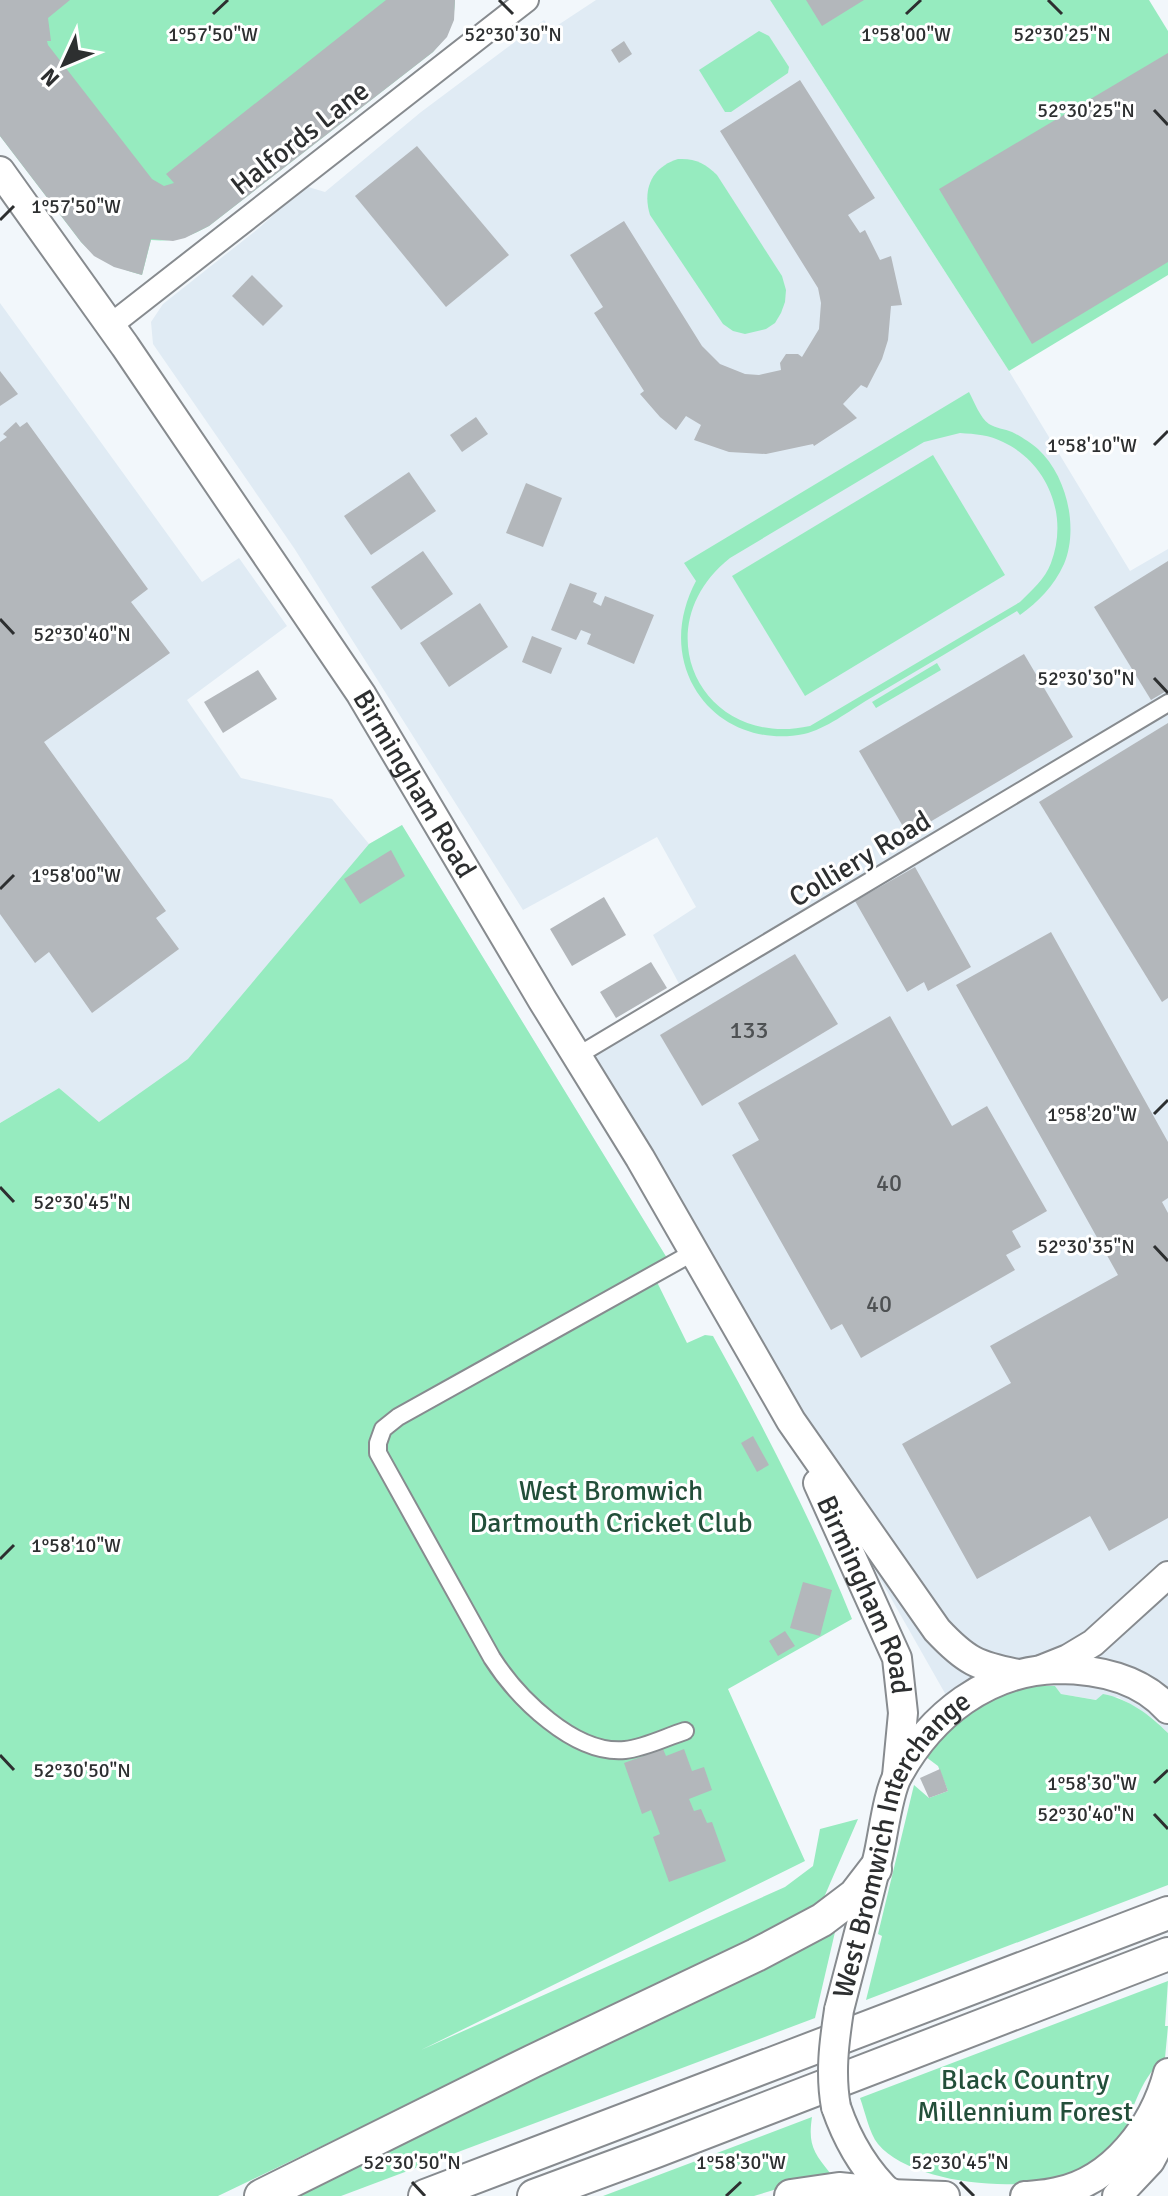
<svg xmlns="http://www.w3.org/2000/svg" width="1168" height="2196" viewBox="0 0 1168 2196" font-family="Signika,sans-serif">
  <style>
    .built { fill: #e0ebf4 }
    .green { fill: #96ebbf; fill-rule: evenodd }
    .building { fill: #b3b7bb }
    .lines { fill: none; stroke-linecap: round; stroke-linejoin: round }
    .minor-casing { stroke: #878b8f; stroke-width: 20 }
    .tertiary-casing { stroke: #878b8f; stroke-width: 26 }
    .primary-casing { stroke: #878b8f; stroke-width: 30 }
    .trunk-casing { stroke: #878b8f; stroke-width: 32 }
    .motorway-casing { stroke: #878b8f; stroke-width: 36 }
    .minor { stroke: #fff; stroke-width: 16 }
    .tertiary { stroke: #fff; stroke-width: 22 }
    .primary { stroke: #fff; stroke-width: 26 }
    .trunk { stroke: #fff; stroke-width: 28 }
    .motorway { stroke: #fff; stroke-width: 32 }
    .trunk-bridge-casing { stroke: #878b8f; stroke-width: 32; stroke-linecap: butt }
    .trunk-bridge { stroke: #fff; stroke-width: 28 }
    .ticks { fill: none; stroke: #2d2f30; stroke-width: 3 }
    .labels { text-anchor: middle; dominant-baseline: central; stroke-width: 6; stroke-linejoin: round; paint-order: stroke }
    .number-label { font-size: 24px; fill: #4e5153 }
    .street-label { font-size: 28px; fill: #2d2f30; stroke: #fff }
    .park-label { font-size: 28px; fill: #234f3a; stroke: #fff }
    .ticks-label { font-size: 20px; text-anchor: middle; fill: #2d2f30; stroke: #fff; stroke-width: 6; stroke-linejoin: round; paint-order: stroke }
  </style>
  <rect width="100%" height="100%" fill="#f2f7fb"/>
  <g class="built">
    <path d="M596,0H770L1009,371L1130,571L1168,549V1733L1154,1719L1118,1697L1097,1700L1061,1694L1055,1686L959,1718L787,1415L578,1056L684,993L653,935L696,907L657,837L523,910L294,548L153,344L151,322L163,304L259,228L305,186L325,192L421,112L544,20L552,29Z"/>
    <path d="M0,303L202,582L239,558L287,626L187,700L241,778L332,799L369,844L402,825L670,1263L99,1122L59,1088L0,1123Z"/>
  </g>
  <g class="green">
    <path d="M0,0H455C454,23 449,35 433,52L209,226C189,237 174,242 151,240L142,275C117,268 99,260 81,242L0,136Z"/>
    <path d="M770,0H1149L1168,31V275L1009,371Z"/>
    <path d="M759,31L769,36L789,67L788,73L731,112H725L699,70Z"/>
    <path d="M678,159C695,158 705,163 717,175L782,276L786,290L785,302L781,313L775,323L766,329L745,334L733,331L723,324L650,215C642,189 652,167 678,159Z"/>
    <path d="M969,392C974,401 980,418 989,424C995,428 1005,429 1012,432C1020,436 1031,443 1038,449C1067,476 1079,528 1064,564C1054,586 1038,602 1020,615L1017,611C967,641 918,670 869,699C849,711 826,729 804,734C761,743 716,726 694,687C675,653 678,615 696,581L684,563ZM960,433C975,434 990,435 1003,442C1048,463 1069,516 1051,563C1045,579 1032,590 1020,602L810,726C702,750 642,628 730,558L924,442Z"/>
    <path d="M933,455L1005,575L805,696L732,576Z"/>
    <path d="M937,663L941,670L876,708L872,702Z"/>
    <path d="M402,825L670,1263L655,1278L687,1343L705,1335L713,1336C764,1428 813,1522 852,1619L728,1689L805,1861L421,2050L785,1887L813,1866L820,1829L858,1819L822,1902L696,1966L218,2196H0V1123L59,1088L99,1122L188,1059L369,844Z"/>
    <path d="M1039,1686H1055L1061,1694L1096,1700L1103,1694C1129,1699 1150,1715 1168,1733V1885L866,2000L882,1936L878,1934L914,1785L929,1798L948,1791L938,1766L926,1757C956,1716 988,1692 1039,1686Z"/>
    <path d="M835,1932L815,2018L341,2196H285L510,2084Z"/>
    <path d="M1168,1981L1165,2026H1168L1165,2058C1145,2072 1130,2110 1126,2134C1109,2150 1093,2165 1071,2174C1025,2194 912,2185 878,2144C869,2133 865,2111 860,2098Z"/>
    <path d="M812,2117C808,2144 813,2152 830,2173L754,2196H603Z"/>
  </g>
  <g class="building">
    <path d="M0,0H70L48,18L51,41H47L48,45L152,179L164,186L174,183L166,174L386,0H455L454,20L447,37L433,52L209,226L185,238L173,241L151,239L142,275L114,267L94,256L81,242L0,136Z"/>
    <path d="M806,0H864L822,26Z"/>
    <path d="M624,41L632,54L619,63L611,50Z"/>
    <path d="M1168,53V262L1032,344L939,189Z"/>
    <path d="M800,80L875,198L848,215L860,233L865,230L880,260L891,256L902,305L891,306L888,340L882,359L867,388L861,385L843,404L857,418L814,446L813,444L766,454L729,452L694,440L701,425L686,416L676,430L660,417L640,394L644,391L594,313L603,307L570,255L624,221L702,346L720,364L745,374L759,375L781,370L780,363L786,354H798L802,357L819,329L821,303L818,288L720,131Z"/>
    <path d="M417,146L509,255L446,307L355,196Z"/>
    <path d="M252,275L283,306L263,326L232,296Z"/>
    <path d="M0,371L18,394L0,406Z"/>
    <path d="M476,417L488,434L462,452L450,435Z"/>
    <path d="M16,422L20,427L27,422L148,589L131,602L170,653L44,742L166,911L156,918L179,949L92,1013L49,952L35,963L0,914V442L7,437L3,434Z"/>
    <path d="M409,472L436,511L371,555L344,516Z"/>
    <path d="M526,483L562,498L543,547L506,533Z"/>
    <path d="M423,551L453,594L401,630L371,587Z"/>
    <path d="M1168,561V690L1151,700L1094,607Z"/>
    <path d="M570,583L597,593L593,602L601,606L605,596L654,615L634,664L587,644L591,634L581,630L576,640L551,630Z"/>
    <path d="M480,603L508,647L449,687L420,643Z"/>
    <path d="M532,636L562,648L551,674L522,662Z"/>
    <path d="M1024,654L1073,737L908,835L859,751Z"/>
    <path d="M258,670L277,699L223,733L204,702Z"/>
    <path d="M1168,723V998L1162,1002L1039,802Z"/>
    <path d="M391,850L405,876L360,904L344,879Z"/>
    <path d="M915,867L971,967L928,991L924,982L907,992L855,901Z"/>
    <path d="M604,897L626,935L572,966L550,929Z"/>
    <path d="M1051,932L1168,1142V1198L1162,1202L1168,1213V1518L1109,1551L1090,1516L977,1579L902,1444L1011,1383L990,1346L1118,1275L956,985Z"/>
    <path d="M795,954L838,1024L702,1106L660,1035Z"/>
    <path d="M651,962L667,988L616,1018L600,992Z"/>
    <path d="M890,1016L952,1126L987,1106L1047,1211L1012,1231L1021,1247L1006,1255L1015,1270L861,1358L842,1324L831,1330L732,1155L759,1140L738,1103Z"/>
    <path d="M753,1436L769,1465L757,1472L741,1443Z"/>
    <path d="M803,1582L832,1590L820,1636L790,1628Z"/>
    <path d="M785,1631L795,1646L778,1656L769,1641Z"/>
    <path d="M663,1749L666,1756L684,1749L692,1771L704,1767L712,1790L689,1799L694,1811L701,1809L707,1823L712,1822L726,1861L669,1882L653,1837L660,1834L651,1810L642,1814L624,1763Z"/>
    <path d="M940,1769L948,1791L929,1798L920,1778Z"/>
  </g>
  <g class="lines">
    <g class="minor-casing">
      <g id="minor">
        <path d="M577,1056L1168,703"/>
        <path d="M685,1731C666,1737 645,1748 625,1750C574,1755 517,1697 492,1658L378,1453V1443L383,1429L398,1417L694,1252"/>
      </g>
    </g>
    <g class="tertiary-casing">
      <path id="tertiary" d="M111,325L527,0"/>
    </g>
    <g class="primary-casing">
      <path id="primary" d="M1043,1668L1068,1658L1093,1643L1168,1575"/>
    </g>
    <g class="trunk-casing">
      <g id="trunk">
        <path id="s1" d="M0,171L125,346L361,694L543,1001L640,1158L791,1421L937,1630C966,1661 977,1666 1018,1674"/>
        <path id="s2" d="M818,1483L897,1658L903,1713L897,1776"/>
        <path id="s3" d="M839,2010C852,1959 866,1908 878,1857C883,1836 888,1792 898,1775C931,1715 987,1671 1057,1669C1096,1669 1140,1678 1168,1709"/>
        <path d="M836,2107C848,2142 865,2171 892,2196"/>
        <path d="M889,2194L945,2196"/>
        <path d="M1025,2196C1035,2195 1046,2195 1057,2192C1113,2181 1154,2126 1168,2073"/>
        <path d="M1117,2196L1150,2161L1168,2127"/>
      </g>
    </g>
    <g class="motorway-casing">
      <g id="motorway">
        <path d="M261,2196L533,2061L756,1955L822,1920L855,1895L875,1869"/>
        <path d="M425,2196L1168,1913"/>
        <path d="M534,2196L656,2151L1168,1954"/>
        <path d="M791,2196L839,2189L889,2194"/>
      </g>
    </g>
    <use href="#minor" class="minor"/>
    <use href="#tertiary" class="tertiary"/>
    <use href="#primary" class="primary"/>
    <use href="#trunk" class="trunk"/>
    <use href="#motorway" class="motorway"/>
    <g class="trunk-bridge-casing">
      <path id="trunk-bridge" d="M836,2107C830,2074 834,2043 839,2010"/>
    </g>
    <use href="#trunk-bridge" class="trunk-bridge"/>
  </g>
  <path class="ticks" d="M499,0L513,14M1048,0L1062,14M213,14L228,0M906,14L921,0M1154,110L1168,125M0,220L14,206M1154,445L1168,431M0,619L14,634M1154,678L1168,693M0,889L14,875M1154,1114L1168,1100M0,1187L14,1202M1154,1246L1168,1261M0,1559L14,1545M0,1755L14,1770M1154,1783L1168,1770M1154,1814L1168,1829M412,2182L425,2196M960,2182L974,2196M726,2196L741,2182"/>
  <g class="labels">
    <g class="number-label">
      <text x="749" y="1030">133</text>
      <text x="889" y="1183">40</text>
      <text x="879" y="1304">40</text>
    </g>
    <g class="street-label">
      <text transform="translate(300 138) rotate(-38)">Halfords Lane</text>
      <text stroke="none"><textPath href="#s1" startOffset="740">Birmingham Road</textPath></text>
      <text transform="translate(860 859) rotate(-31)">Colliery Road</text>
      <text stroke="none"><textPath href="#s2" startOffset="122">Birmingham Road</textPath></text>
      <text stroke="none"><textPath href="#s3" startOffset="180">West Bromwich Interchange</textPath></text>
    </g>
    <g class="park-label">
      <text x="611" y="1491">West Bromwich<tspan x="611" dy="32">Dartmouth Cricket Club</tspan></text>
      <text x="1025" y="2080">Black Country<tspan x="1025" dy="32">Millennium Forest</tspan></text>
    </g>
  </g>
  <g class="ticks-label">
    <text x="213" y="41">1°57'50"W</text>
    <text x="906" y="41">1°58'00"W</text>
    <text x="513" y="41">52°30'30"N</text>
    <text x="1062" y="41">52°30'25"N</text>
    <text x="1086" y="117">52°30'25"N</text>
    <text x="76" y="213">1°57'50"W</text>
    <text x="1092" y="452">1°58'10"W</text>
    <text x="82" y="641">52°30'40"N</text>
    <text x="1086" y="685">52°30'30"N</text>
    <text x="76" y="882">1°58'00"W</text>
    <text x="1092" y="1121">1°58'20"W</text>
    <text x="82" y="1209">52°30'45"N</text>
    <text x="1086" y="1253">52°30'35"N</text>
    <text x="76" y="1552">1°58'10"W</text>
    <text x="82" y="1777">52°30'50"N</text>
    <text x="1092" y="1790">1°58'30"W</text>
    <text x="1086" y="1821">52°30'40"N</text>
    <text x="412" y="2169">52°30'50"N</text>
    <text x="960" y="2169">52°30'45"N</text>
    <text x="741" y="2169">1°58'30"W</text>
  </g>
  <g transform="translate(64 64) rotate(226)" stroke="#ffffff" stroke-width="6" paint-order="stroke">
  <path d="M0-6L14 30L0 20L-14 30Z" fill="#2d2f30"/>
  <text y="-12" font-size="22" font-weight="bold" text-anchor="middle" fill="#2d2f30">N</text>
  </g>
</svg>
